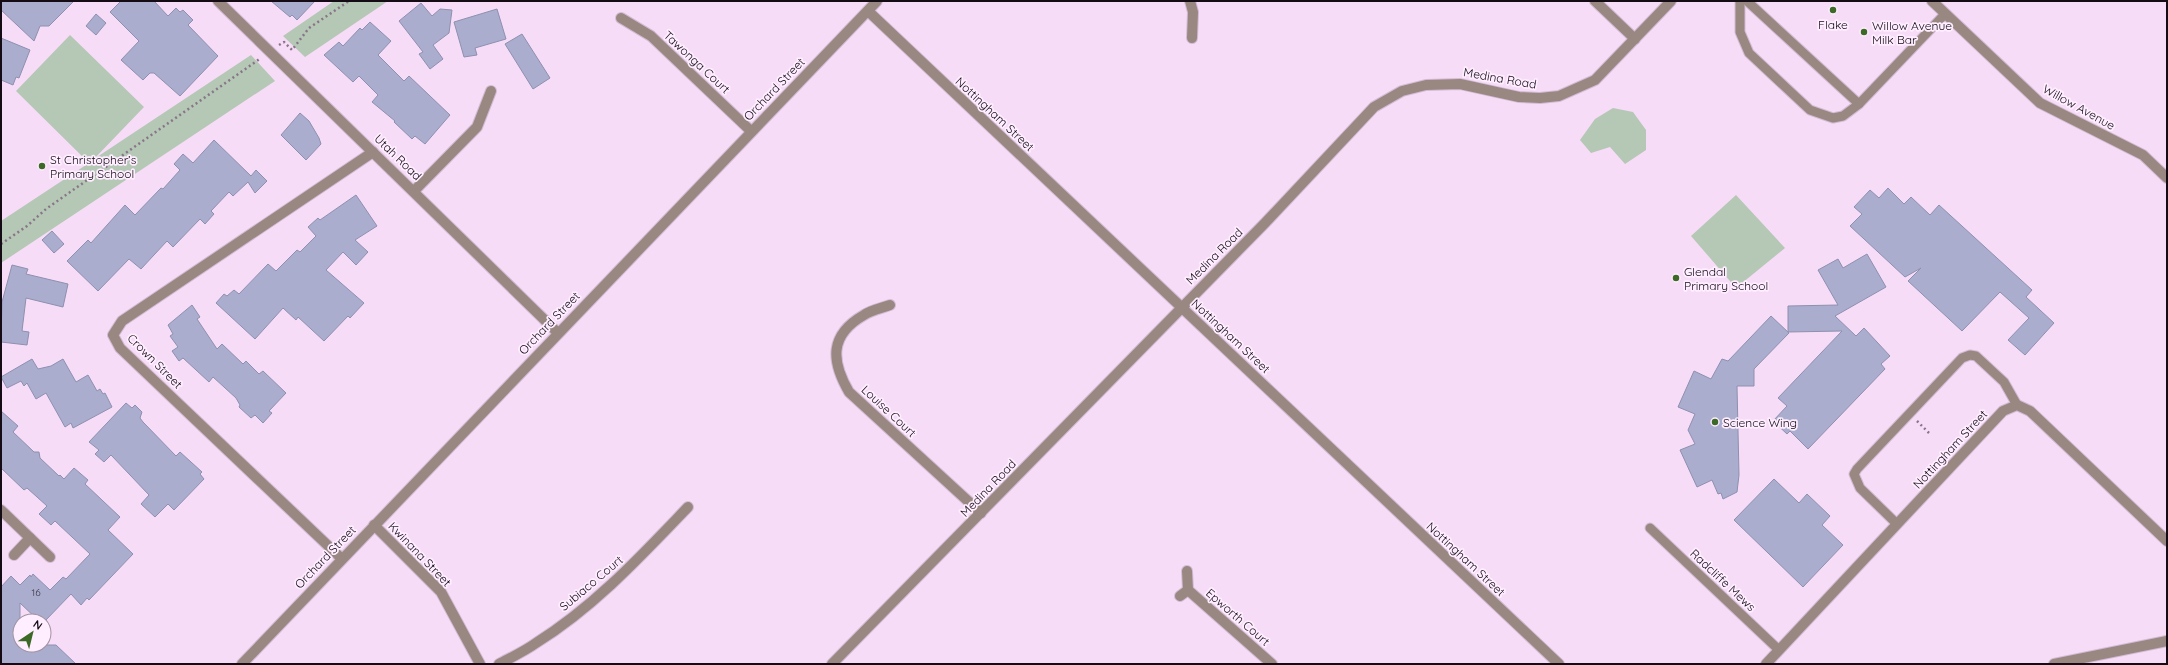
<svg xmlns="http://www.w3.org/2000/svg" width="2168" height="665" viewBox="0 0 2168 665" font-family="Quicksand,sans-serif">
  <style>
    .green { fill: #b5c7b5 }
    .building { fill: #abadce; stroke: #8e90af }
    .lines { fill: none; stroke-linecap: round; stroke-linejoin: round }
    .lane-casing { stroke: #d3bbd4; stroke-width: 11 }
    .street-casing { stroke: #d3bbd4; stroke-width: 12 }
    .path { stroke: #887688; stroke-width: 2.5; stroke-dasharray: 2 3; stroke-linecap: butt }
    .lane { stroke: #998882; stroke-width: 9 }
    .street { stroke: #998882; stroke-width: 10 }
    .poi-dot { fill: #3d6926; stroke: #feeeff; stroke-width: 1.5 }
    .labels { text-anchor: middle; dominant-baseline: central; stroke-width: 3.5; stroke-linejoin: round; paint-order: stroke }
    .number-label { font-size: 10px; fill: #3a3442 }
    .poi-label { font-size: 12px; fill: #140b14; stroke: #feeeff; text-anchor: start }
    .street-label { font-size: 12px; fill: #140b14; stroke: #feeeff }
  </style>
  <rect width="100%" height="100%" fill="#f7dcf8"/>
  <g class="green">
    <path d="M334,1H388L305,57L283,36Z"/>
    <path d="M70,35L144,107L94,159L251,55L275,81L1,263V221L89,163L16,91Z"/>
    <path d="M1613,108L1633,112L1646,130V150L1625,164L1610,147L1591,153L1580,140L1595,119Z"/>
    <path d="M1736,195L1785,248L1736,288L1691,236Z"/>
  </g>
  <g class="building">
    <path d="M1,1H74L49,26H40L34,41L1,10Z"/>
    <path d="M121,1H154L168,16L176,8L180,12L183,10L193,20L188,25L218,56L180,96L154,73H150L143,80L121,60L139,41L110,12Z"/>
    <path d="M271,1H315L297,20L292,15L290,17Z"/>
    <path d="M421,3L432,16L440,9L452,10L449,33L433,45L443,59L430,69L419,54L423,52L399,21Z"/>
    <path d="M497,9L506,39L475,48L477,55L464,57L454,22Z"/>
    <path d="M96,14L106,23L96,35L86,26Z"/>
    <path d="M370,22L391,41L378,55L404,81L409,76L450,115L425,144L415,136L412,139L394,122L395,121L372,102L378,95L359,76L353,82L324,55L339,42L343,46L360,28L362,30Z"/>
    <path d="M522,34L550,78L533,89L505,44Z"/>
    <path d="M1,38L30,50L19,78L16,77L13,85L1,80Z"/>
    <path d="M300,113L309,121L319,138L321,144L306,160L281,135Z"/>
    <path d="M214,140L251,176L256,170L267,181L255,193L248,182L233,196L229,192L211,211L214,214L205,224L200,219L173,247L167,241L141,269L129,259L98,291L67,261L88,240L91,243L125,205L135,215L161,188L163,189L180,170L174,164L183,154L193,163Z"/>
    <path d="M1888,188L1904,204L1911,197L1930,215L1939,205L2032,290L2026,297L2054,323L2025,355L2008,340L2029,318L2000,292L1962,331L1908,281L1921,268L1905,277L1850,226L1862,214L1854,207L1870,190L1879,198Z"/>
    <path d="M356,195L377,226L355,240L368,252L356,265L343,252L326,270L364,303L350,318L348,316L324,341L298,317L296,320L283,308L255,339L216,303L224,294L227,296L234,290L239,294L268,264L276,271L297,250L300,252L316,236L308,227L318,218L320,220Z"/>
    <path d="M52,231L64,244L54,253L42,240Z"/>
    <path d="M1867,254L1886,287L1835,316L1856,336L1864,328L1890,356L1881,364L1885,369L1808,449L1790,431L1787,434L1773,421L1787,406L1778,398L1842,331L1788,332V306L1838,305L1818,270L1838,259L1843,268Z"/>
    <path d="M12,265L28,269L26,274L68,284L63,307L26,298L22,331L29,332L27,345L1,342L2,302Z"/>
    <path d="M192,305L200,317L197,319L217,349L222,344L243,364L246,361L259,374L263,371L286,393L269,411L272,413L263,423L255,415L251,418L239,407L240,405L236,398L213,377L209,382L183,358L179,361L172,351L178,347L170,336L173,334L168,325Z"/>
    <path d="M1771,316L1789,333L1754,369V386H1737L1739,475L1737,492L1723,499L1721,493L1718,494L1712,480L1697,487L1680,450L1695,444L1688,430L1695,414L1678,407L1694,371L1711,379L1722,359L1728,361Z"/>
    <path d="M32,359L38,369L51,366L63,359L76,382L88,375L97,391L100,389L103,394L105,393L112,407L73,428L71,423L65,427L46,393L36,399L27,383L24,386L21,381L7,388L1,377Z"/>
    <path d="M126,403L132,408L135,405L142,412L140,418L143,422L176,456L180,452L202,472L200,474L204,479L174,510L168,504L155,517L141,504L149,495L111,455L104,462L95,454L99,450L89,442Z"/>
    <path d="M1,411L18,426L13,432L34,452H39L40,458L59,476L60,475L64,479L74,468L88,480L85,484L120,517L108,530L133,554L89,600L87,598L81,605L71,594L44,622L39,621L20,603V645H56L76,664H1V587L11,576L20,585L30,575L31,577L33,574L50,590L63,577L66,579L90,554L55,521L51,525L39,514L47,506L27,488L24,490L1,468Z"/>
    <path d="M1774,479L1799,503L1807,494L1830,516L1822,525L1843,545L1803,587L1734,520Z"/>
  </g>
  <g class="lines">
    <g class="lane-casing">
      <g id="lane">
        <path d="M1740,1V32L1749,53L1810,110L1833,118L1843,116L1859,104"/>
        <path d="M1747,1L1859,104L1945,14"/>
        <path d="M1897,524L1860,488L1854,474L1857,469L1962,358L1970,355L1976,356L2004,382L2017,405"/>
        <path d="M1650,528L1779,650"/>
      </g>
    </g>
    <g class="street-casing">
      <g id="street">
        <path d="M218,1L558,333"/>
        <path d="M1190,1L1193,12L1192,38"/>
        <path d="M1595,1L1635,39"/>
        <path d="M1932,1L2040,103L2143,155L2167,178"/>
        <path d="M868,11L1559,664"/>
        <path d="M621,18L651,36L751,131"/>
        <path d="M414,191L477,127L491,91"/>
        <path d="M890,305C882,308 871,310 864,315C829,335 831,361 849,392L981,513"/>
        <path d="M1,510L50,557"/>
        <path d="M374,525L441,592L480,664"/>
        <path d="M14,555L30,538"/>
        <path d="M341,558L120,348L113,335L122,321L373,152"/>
        <path d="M1188,590L1272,664"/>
        <path d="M1180,596L1188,590L1187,571"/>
        <path d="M242,664L877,1"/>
        <path d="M499,664C512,657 525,651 536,643C594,607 641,556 688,507"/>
        <path d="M832,664L1265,223L1374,107L1402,91L1426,85L1460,84L1519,97L1540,98L1559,96L1595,80L1671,1"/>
        <path d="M1766,664L2003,411L2017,405L2030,411L2167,541"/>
        <path d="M2054,664L2167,641"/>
      </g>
    </g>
    <g class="path">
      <path d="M279,45L284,42L292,50L309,28L349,1"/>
      <path d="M1,244L27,226L46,209L261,58"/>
      <path d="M1917,421L1929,433"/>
    </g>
    <use href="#lane" class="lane"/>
    <use href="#street" class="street"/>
  </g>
  <g class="poi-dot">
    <circle cx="1833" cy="10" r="4"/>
    <circle cx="1864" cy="32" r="4"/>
    <circle cx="42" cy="166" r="4"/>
    <circle cx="1676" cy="278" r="4"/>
    <circle cx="1715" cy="422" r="4"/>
  </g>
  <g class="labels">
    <g class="number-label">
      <text x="36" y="592">16</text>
    </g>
    <g class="poi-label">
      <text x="1833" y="24" text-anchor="middle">Flake</text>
      <text x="1872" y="25">Willow Avenue<tspan x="1872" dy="14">Milk Bar</tspan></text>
      <text x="50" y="159">St Christopher’s<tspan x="50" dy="14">Primary School</tspan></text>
      <text x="1684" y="271">Glendal<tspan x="1684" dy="14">Primary School</tspan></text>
      <text x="1723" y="422">Science Wing</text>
    </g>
    <g class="street-label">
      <text transform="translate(697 62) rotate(43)">Tawonga Court</text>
      <text transform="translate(1500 78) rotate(10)">Medina Road</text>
      <text transform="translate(774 89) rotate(-46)">Orchard Street</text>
      <text transform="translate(2079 107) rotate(29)">Willow Avenue</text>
      <text transform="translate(995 114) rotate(43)">Nottingham Street</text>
      <text transform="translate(398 157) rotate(44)">Utah Road</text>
      <text transform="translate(1214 256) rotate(-45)">Medina Road</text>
      <text transform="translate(549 323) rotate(-46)">Orchard Street</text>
      <text transform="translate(1231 336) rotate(43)">Nottingham Street</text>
      <text transform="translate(155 361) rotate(45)">Crown Street</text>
      <text transform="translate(889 411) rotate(43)">Louise Court</text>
      <text transform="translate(1950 449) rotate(-47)">Nottingham Street</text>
      <text transform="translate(988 488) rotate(-46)">Medina Road</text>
      <text transform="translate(420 554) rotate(46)">Kwinana Street</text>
      <text transform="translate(325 557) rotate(-46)">Orchard Street</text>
      <text transform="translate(1466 559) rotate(43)">Nottingham Street</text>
      <text transform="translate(1723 580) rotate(43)">Radcliffe Mews</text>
      <text transform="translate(591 583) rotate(-40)">Subiaco Court</text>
      <text transform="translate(1238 617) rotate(41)">Epworth Court</text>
    </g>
  </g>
  <rect width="2168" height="665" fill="none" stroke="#140b14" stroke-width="4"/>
  <g transform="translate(32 633) rotate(35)"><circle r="19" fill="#feeeff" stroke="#a093a1"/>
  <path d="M0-3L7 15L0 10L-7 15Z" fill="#3d6926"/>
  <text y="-6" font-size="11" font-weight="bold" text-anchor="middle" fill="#140b14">N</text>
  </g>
</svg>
